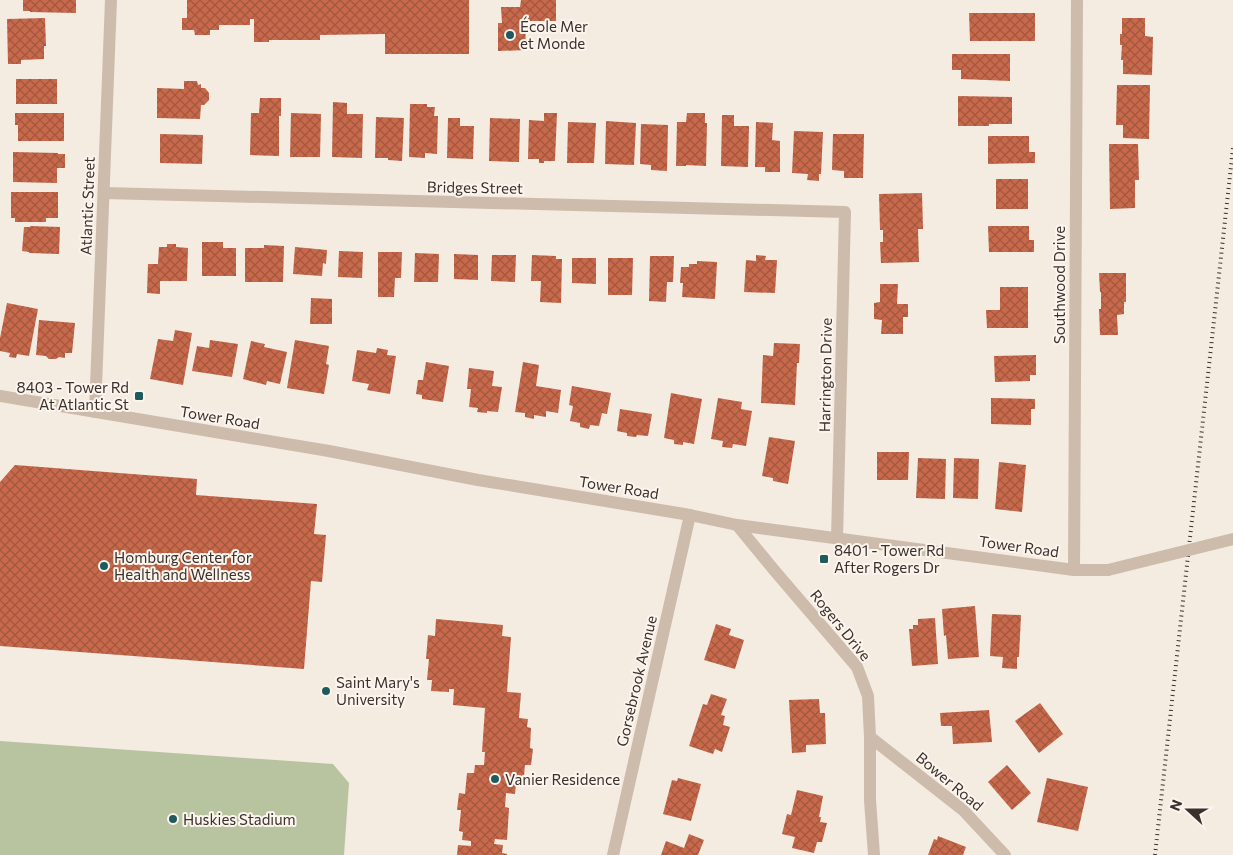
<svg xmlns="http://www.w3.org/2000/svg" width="1233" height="855" viewBox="0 0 1233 855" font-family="Commissioner,sans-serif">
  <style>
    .garden { fill: #b8c4a0 }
    .building { fill: url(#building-cross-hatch) }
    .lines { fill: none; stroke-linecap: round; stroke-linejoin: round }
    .minor { stroke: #cdbbac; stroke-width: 12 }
    .rail { stroke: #3b302b; stroke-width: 4; stroke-dasharray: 1 4; stroke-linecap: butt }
    .minor-bridge { stroke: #cdbbac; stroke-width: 12 }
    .poi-dot { fill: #1f5a5e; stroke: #fbf5ee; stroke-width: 2 }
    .labels { text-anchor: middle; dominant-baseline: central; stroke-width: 4; stroke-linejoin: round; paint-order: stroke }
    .poi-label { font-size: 15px; fill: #3b302b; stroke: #fbf5ee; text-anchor: start }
    .street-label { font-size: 15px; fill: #3b302b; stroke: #fbf5ee }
  </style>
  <defs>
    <pattern id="building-cross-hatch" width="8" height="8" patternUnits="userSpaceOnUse" patternTransform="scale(1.25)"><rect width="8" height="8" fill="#c8694b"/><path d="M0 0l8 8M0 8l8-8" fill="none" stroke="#a4573f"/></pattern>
  </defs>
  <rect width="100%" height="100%" fill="#f4ebe1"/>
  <path class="garden" d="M0,741L333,764L349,783L344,855H0Z"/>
  <g class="building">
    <path d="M23,0H76V13L30,12V11H23Z"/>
    <path d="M187,0H469V54H385V34L320,35V40H269V42H254V19H250V25H219V30H210V35H195L194,30H182V18H187Z"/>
    <path d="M521,0H556V21H525L526,50L498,51V23H502L501,7H520Z"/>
    <path d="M969,13H1035V41H970Z"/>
    <path d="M45,18L46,46H44V59L21,60V64H8L7,19Z"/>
    <path d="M1122,18H1145V36L1153,37L1152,75L1123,74V60H1121L1122,45H1120V34H1122Z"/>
    <path d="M952,54H1010V81L961,79V70H952Z"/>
    <rect x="16" y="79" width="41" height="25"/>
    <path d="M184,81H197L198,85L201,84V88H205L209,93V100L204,105H201L200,119L157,118V88L184,89Z"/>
    <path d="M1117,85H1150L1149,139L1123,138V125H1116Z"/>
    <path d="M958,96L1012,97V124H989V126H958Z"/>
    <path d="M260,98H281V116H279V156L250,155L251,113H259Z"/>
    <path d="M333,102L347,103V114H363L362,158L332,157Z"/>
    <path d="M410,104H427V107H435L434,116H438L437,154L425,153V158L409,157Z"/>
    <path d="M15,113H64V141H18V125H15Z"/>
    <path d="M291,113L321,114L320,157H290Z"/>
    <path d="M544,113H557L555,161H544V163H539V159H528L529,120L544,121Z"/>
    <path d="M687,113H705V123H707L706,166L686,165V166H676L677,122H686Z"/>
    <path d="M722,115H734V126H749L748,167L721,166Z"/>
    <path d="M376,117L404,118L402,161L388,160V158H375Z"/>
    <path d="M448,118H460V126H474L473,159L447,158Z"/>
    <path d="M490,118L520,119L519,162L489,161Z"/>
    <path d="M606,121L636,123L634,165L605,164Z"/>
    <path d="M568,122L596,123L594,163H567Z"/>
    <path d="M756,122L773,123L772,140L780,141V172H765V167H755Z"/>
    <path d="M641,124L668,125L667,171L651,170V165L640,164Z"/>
    <path d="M794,131L823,132L821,174H819V181L807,180L808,174L792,173Z"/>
    <path d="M160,134L203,135L202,164L160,163Z"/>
    <path d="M833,134H864L863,178H844V171L832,170Z"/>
    <path d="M988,136H1029V152H1035V163L988,164Z"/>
    <path d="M1109,144H1138L1139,180H1135V208L1110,209Z"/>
    <path d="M13,152L58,153V154H65V168H57V183L13,182Z"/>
    <rect x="996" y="179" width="32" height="30"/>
    <path d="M11,192H58V218H46V222H15V218H11Z"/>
    <path d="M922,193L923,229H918L919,262L881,263L880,242H883V230H880L879,194Z"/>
    <path d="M30,226L60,227L59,254L29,253V252L22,251L24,227H30Z"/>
    <path d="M988,226H1029V240H1034V252H989Z"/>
    <path d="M202,242H223V248H236V276H202Z"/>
    <path d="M167,244H176V247L188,248L187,281H160V294L147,293L148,264H158L159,247H167Z"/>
    <path d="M264,245L284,246L283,282H245V248H264Z"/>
    <path d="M295,247L327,250L326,264L323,263L322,276L293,274Z"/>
    <path d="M339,251L363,252L362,278L338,277Z"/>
    <path d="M378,252H402L401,278H395L394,297H378Z"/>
    <path d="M415,253L439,254L438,282H414Z"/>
    <path d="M454,254L478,255V280L454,279Z"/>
    <path d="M492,255H516L515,282L491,281Z"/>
    <path d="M532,255L556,256V259H562L561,303L540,302L541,281H531Z"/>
    <path d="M756,255L766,256L765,260H777L775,293L744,292L746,260L756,261Z"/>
    <path d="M650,256H674L673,282H667L666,302L649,301Z"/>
    <path d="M572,258H596V284L572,283Z"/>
    <path d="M608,258H633L632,295H608Z"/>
    <path d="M697,261L717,262L715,299L682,297L683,283H680L681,267H689V264H697Z"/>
    <path d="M1099,273H1126V302H1124V314L1117,315L1118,335H1100L1099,309H1101V292H1100Z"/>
    <path d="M880,284H898L897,304H908V317H903V334H881L882,320L874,319V303L880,302Z"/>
    <path d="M1000,287H1028V328H987L986,310H1000Z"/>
    <path d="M311,298L332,299V324H310Z"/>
    <path d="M7,303L38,309L29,356L17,354L16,358L9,357L10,353L0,351V338Z"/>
    <path d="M39,320L75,323L72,353H65V358L59,357L56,359H49L46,356L36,355Z"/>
    <path d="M175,330L192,333L183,385L150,379L158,339L173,341Z"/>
    <path d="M210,340L238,344L232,377L192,371L197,346L209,348Z"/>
    <path d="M295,340L329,346L326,364L329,365L324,394L287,388Z"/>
    <path d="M251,341L265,344L264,347L287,352L280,384L267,381L266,385L243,379Z"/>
    <path d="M774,343L800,344L799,363H797L795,405L761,403L763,355L773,356Z"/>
    <path d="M377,348L388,350L387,355L396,356L390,394L367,390L369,384L352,381L357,350L376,353Z"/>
    <path d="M1036,355V375H1030V381L995,382L994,356Z"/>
    <path d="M426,362L449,366L443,402L422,399V395L416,394L418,380H423Z"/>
    <path d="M523,362L539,365L536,386L561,390L558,413L546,411V417L534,415V419L525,417V413L515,412Z"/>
    <path d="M469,368L494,371L492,386L502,387L498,412L487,411V413L477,412L478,408L469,407L471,389H467Z"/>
    <path d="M572,386L611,393L607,414L602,413L599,426L590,425L589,429L580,427V423L570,421L573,406L569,405Z"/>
    <path d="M671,393L702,399L694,444L683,442V445L674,444V440L664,438Z"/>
    <path d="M718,398L742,402L741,409L752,411L746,446L733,444L732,448L722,447L723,441L711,439Z"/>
    <path d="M991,398L1035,399V409H1031V425L991,424Z"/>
    <path d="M620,409L652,414L648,436L637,435L636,437L627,436V433L617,431Z"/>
    <path d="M769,437L795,441L788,484L773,481V478L762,476Z"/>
    <path d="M877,452H909L908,480H877Z"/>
    <path d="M918,458L946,459L945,499L916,498Z"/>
    <path d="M954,458L979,459L978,499L953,498Z"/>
    <path d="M999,462L1026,465L1022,512L995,509Z"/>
    <path d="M15,465L197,479L196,495L317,504L314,534L326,535L322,582L311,581L304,669L0,646V482Z"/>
    <path d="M975,606L979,657L948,659L946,635L944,636L942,609Z"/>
    <path d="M992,614L1021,615L1019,657H1017V669L1002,668L1003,657L990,656Z"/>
    <path d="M935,618L938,664L912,666L909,629H913V625H918V619Z"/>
    <path d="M436,619L503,625L502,636L511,637L507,692L521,693L519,718L528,719L527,727L531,728L530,748L533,749L531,765H525L523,786L516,785L515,794L506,793L505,807L509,808L507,840L495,839L494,844L503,845L502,853L507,854V855H457L458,845L471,846V841L462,840L463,832L459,831L461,810H457L459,793L465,794L467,773H474L475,765H484L485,752H482L485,708L453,705L454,689H449V692L431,691L432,680H427L429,659H426L428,635L435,636Z"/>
    <path d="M716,624L731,629L729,635L744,640L735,669L704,660Z"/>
    <path d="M711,694L727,699L721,715L725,716L723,725L730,727L722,752L715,749L713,754L689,746L703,704L707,705Z"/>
    <path d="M819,699L820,713H825L826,744L806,745V752L792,753L789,700Z"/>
    <path d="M1040,703L1063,734L1039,753L1015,721Z"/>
    <path d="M989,710L992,742L953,744L952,726H941L940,713Z"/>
    <path d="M1007,765L1031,793L1012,810L988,782Z"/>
    <path d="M678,778L701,784L691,821L663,814L672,780L677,781Z"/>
    <path d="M1047,778L1088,787L1078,831L1037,822Z"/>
    <path d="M797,790L823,796L819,817H821L820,822L827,823L822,842H817L814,853L792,848L795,837L782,834L787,814L791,815Z"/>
    <path d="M689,834L704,840L698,855H661L666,841L684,848Z"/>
    <path d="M938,836L966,847L963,855H928L934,839L937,840Z"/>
  </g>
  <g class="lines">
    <g class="minor">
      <path d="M104,193L845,212L837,539"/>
      <path d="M0,396L329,451L478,480L690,515L737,525L1074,570H1108"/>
      <path d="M95,412L111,0"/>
      <path d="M737,525L774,570L857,667L868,696L870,737V800L874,855"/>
      <path d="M1074,570L1077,0"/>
      <path d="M870,737L963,810L1005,855"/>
      <path d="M613,855L690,515"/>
    </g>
    <path class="rail" d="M1155,855L1233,148"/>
    <path class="minor-bridge" d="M1108,570L1233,539"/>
  </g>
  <g class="poi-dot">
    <circle cx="510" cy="35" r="5"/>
    <rect x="134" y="391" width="10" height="10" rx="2.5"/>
    <rect x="819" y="554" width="10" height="10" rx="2.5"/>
    <circle cx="104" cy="566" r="5"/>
    <circle cx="326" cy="691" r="5"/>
    <circle cx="495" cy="779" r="5"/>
    <circle cx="173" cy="819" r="5"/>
  </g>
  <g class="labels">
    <g class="poi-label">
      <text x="520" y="26">École Mer<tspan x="520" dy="17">et Monde</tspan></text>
      <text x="129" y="387" text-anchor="end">8403 - Tower Rd<tspan x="129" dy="17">At Atlantic St</tspan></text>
      <text x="834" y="550">8401 - Tower Rd<tspan x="834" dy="17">After Rogers Dr</tspan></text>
      <text x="114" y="557">Homburg Center for<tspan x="114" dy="17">Health and Wellness</tspan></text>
      <text x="336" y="682">Saint Mary's<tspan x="336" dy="17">University</tspan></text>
      <text x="505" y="779">Vanier Residence</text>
      <text x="183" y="819">Huskies Stadium</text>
    </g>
    <g class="street-label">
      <text transform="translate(475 187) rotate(1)">Bridges Street</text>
      <text transform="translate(87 206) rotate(-88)">Atlantic Street</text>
      <text transform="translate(1059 285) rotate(-90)">Southwood Drive</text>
      <text transform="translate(825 375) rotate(-89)">Harrington Drive</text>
      <text transform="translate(220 417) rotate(9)">Tower Road</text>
      <text transform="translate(619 487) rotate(9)">Tower Road</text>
      <text transform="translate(1019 546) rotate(8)">Tower Road</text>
      <text transform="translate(841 625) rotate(51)">Rogers Drive</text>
      <text transform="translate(636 681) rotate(-77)">Gorsebrook Avenue</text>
      <text transform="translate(950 781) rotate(40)">Bower Road</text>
    </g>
  </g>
  <g transform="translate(1188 810) rotate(291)" stroke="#fbf5ee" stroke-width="4" paint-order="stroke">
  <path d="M0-4L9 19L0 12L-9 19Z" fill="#3b302b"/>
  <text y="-8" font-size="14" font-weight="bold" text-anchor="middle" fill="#3b302b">N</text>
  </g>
</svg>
